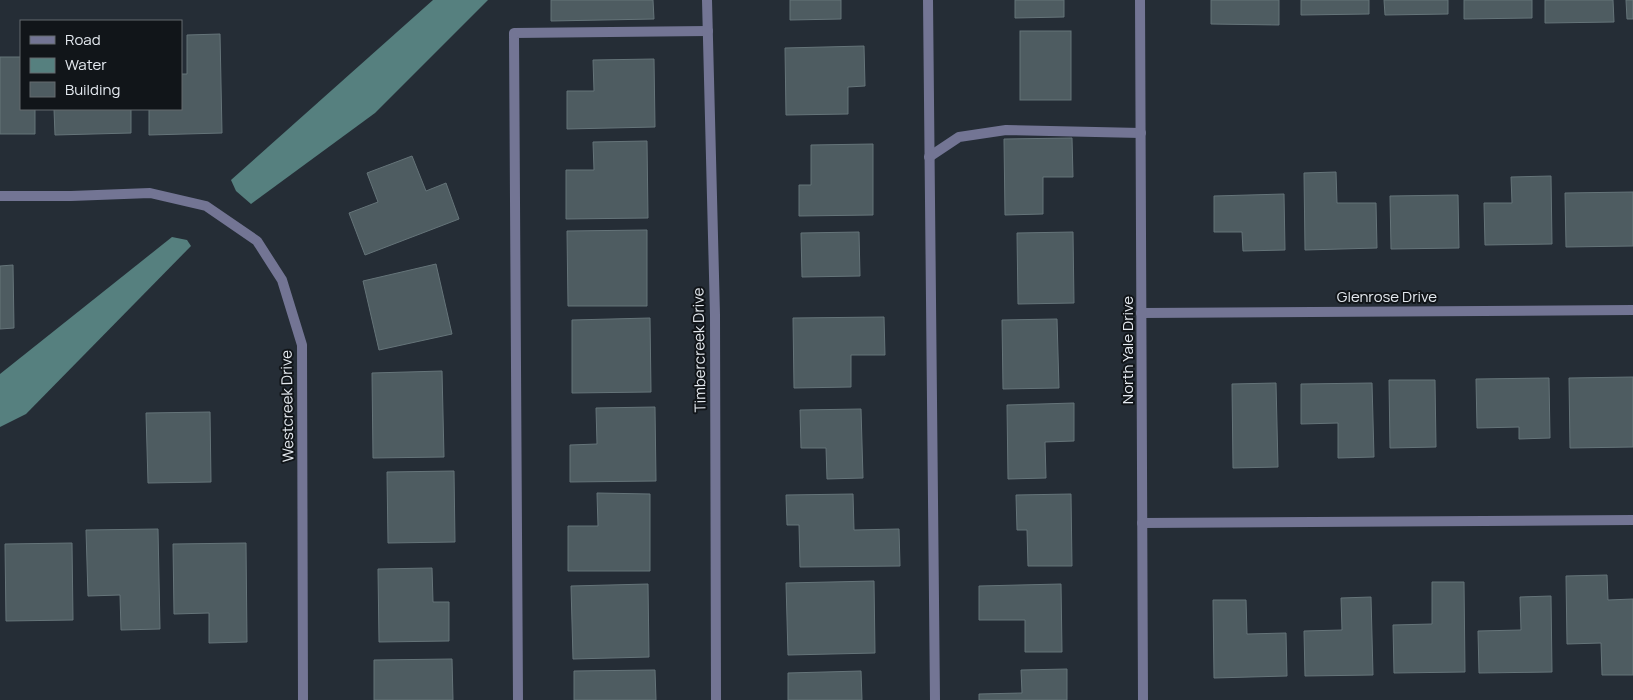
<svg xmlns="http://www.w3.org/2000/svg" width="1633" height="700" viewBox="0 0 1633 700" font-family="Manrope,sans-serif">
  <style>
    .water { fill: #56807f }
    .building { fill: #4e5c61; stroke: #657479 }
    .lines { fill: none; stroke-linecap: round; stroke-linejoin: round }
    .service { stroke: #737594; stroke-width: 10 }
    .minor { stroke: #737594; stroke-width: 10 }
    .tertiary { stroke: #737594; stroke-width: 10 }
    .labels { text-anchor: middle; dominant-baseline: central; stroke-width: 4; stroke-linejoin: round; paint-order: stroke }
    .street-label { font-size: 15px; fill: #e4e9ef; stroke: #111519 }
  </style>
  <rect width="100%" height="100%" fill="#252d36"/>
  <g class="water">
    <path d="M433,0H488L375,113L251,204L236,191L231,180Z"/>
    <path d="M172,237L187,240L191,246L26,414L0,427V374Z"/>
  </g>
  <g class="building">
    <path d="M551,0H653L654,19L551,21Z"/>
    <path d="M790,0H841V19L790,20Z"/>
    <path d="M1015,0H1064V17L1015,18Z"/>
    <path d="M1211,0H1279V25L1211,24Z"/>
    <path d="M1301,0H1369V14L1301,15Z"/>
    <path d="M1384,0H1448V14L1385,15Z"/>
    <path d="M1464,0H1532V18L1464,19Z"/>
    <path d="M1545,0H1613L1614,22L1545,23Z"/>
    <path d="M1626,0H1633V19H1627Z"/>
    <rect x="1020" y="31" width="51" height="69"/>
    <path d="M220,34L222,133L149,135V109H181V74H187V35Z"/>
    <path d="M864,46L865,86L848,87V114L786,115L785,48Z"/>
    <path d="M0,57H21V109H35V134H0Z"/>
    <path d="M654,59L655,127L567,129V91H594L593,60Z"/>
    <path d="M54,109H131V133L55,135Z"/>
    <path d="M1072,138L1073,177H1043V214L1005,215L1004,139Z"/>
    <path d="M647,141L648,218L566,219V170H594L593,142Z"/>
    <path d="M873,144V215L799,216V185H811V145Z"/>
    <path d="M412,156L426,191L446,183L459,219L365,255L349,213L378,202L367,173Z"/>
    <path d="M1336,172L1337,203H1376L1377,248L1305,250L1304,173Z"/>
    <path d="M1551,176L1552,244L1485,245L1484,203H1512L1511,177Z"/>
    <path d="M1633,192V246L1566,247L1565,193Z"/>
    <path d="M1284,194L1285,250L1243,251L1242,232H1214V196Z"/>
    <path d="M1458,195L1459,248L1391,249L1390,196Z"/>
    <path d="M647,230V306H568L567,231Z"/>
    <path d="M859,232L860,276L802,277L801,233Z"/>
    <path d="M1073,232L1074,303L1018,304L1017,233Z"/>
    <path d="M436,264L452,334L379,350L363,281Z"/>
    <path d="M13,265L14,328L0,329V266Z"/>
    <path d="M884,317L885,355H851V387L794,388L793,318Z"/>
    <path d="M650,318L651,392L572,393V320Z"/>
    <path d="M1057,319L1059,388L1003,389L1002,320Z"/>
    <path d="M442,371L444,457L373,458L372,373Z"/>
    <path d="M1633,377V447L1570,448L1569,378Z"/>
    <path d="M1549,378L1550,438L1519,439V427L1477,428L1476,379Z"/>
    <path d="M1389,380H1435L1436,447L1390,448Z"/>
    <path d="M1276,383L1278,467L1233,468L1232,384Z"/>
    <path d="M1372,383L1374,457L1338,458V423L1301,424V384Z"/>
    <path d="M1074,403V441L1045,442L1046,478L1008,479L1007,405Z"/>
    <path d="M655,407L656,481L570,482V445L597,444L596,408Z"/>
    <path d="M861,409L863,478L827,479L826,448H801L800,410Z"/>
    <path d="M210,412L211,482L148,483L146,413Z"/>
    <path d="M454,471L455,542L388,543L387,472Z"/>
    <path d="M597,493L650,494V571H568V526H598Z"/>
    <path d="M853,494L854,530L899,529L900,566L800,567L799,525H787L786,495Z"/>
    <path d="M1071,494L1072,566H1028L1027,530H1017L1016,495Z"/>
    <path d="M158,529L160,629L121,630L120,595L88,596L86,530Z"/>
    <path d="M72,543L73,620L6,621L5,544Z"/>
    <path d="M246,543L247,642L209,643V613L174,614L173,544Z"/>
    <path d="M432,568L433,602H449V641L379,642L378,569Z"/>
    <path d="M1607,575L1608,600L1633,599V675H1602L1601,643L1567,644L1566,576Z"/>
    <path d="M874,581L875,653L788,655L786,583Z"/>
    <path d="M1432,582H1464L1465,672L1394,673L1393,625L1432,624Z"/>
    <path d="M648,584L649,657L573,659L571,586Z"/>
    <path d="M1061,584L1062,652H1025V620H979V586Z"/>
    <path d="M1551,596L1552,672L1479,673L1478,631L1521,630L1520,597Z"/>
    <path d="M1371,597L1373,675L1305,676L1304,631L1342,630L1341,598Z"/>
    <path d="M1213,600H1246L1247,634L1286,633L1287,676L1214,678Z"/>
    <path d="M452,659L453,700H374V660Z"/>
    <path d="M1067,669V700H979V694L1022,693L1021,670Z"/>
    <path d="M655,670L656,700H574V671Z"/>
    <path d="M861,671L862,700H788V673Z"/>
  </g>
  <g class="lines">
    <g class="service">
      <path d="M928,0L935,700"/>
      <path d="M929,157L959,137L1006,130L1141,133"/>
      <path d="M1142,523L1633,520"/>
      <path d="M518,700L514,33L708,31"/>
    </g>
    <g class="minor">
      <path d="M707,0L715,315L716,700"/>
      <path d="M0,196H71L150,193L206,206L257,241L282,280L302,345L303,700"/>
      <path d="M1141,313L1633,310"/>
    </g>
    <path class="tertiary" d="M1140,0L1143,700"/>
  </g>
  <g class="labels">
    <g class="street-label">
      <text x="1387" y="296">Glenrose Drive</text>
      <text transform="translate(699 350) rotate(-91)">Timbercreek Drive</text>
      <text transform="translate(1127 350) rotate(-90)">North Yale Drive</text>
      <text transform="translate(287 406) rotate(-91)">Westcreek Drive</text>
    </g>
  </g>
  <rect x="20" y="20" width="162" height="90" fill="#111519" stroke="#656a6f"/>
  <rect x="30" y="36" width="25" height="8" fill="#737594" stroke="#656a6f"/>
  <text x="65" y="45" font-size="15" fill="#e4e9ef">Road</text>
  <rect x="30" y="58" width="25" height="15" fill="#56807f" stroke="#656a6f"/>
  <text x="65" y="70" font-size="15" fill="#e4e9ef">Water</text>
  <rect x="30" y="82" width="25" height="15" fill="#4e5c61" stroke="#656a6f"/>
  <text x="65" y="95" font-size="15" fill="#e4e9ef">Building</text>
</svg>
